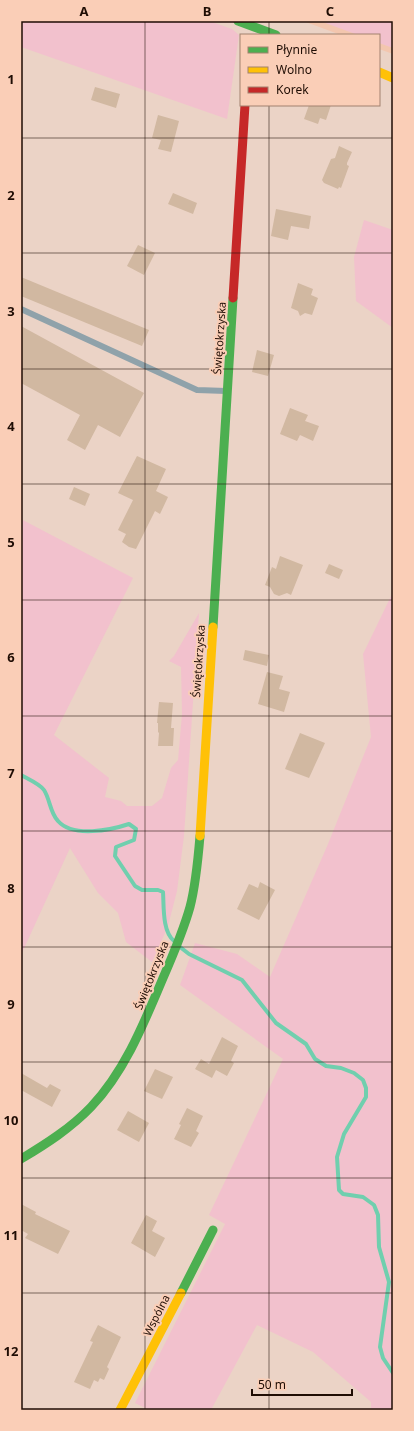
<svg xmlns="http://www.w3.org/2000/svg" width="414" height="1431" viewBox="0 0 414 1431" font-family="'Noto Sans',sans-serif">
  <style>
    .built { fill: #f3c6ae }
    .green { fill: #f2c1cd }
    .lines { fill: none; stroke-linecap: round; stroke-linejoin: round }
    .stream { stroke: #70cfae; stroke-width: 4 }
    .building { fill: #d1b8a1 }
    .lane { stroke: #8fa2aa; stroke-width: 6 }
    .fast { stroke: #4caf50; stroke-width: 9 }
    .slow { stroke: #ffc107; stroke-width: 9 }
    .jam { stroke: #c62828; stroke-width: 9 }
    .grid { fill: none; stroke: #1f0d04; stroke-width: 1; stroke-opacity: 0.55 }
    .labels { text-anchor: middle; dominant-baseline: central; stroke-width: 4; stroke-linejoin: round; paint-order: stroke }
    .street-label { font-size: 11px; fill: #1f0d04; stroke: #faceb7 }
    .neatline { fill: none; stroke: #1f0d04; stroke-width: 1.5 }
    .grid-label { font-size: 13px; text-anchor: middle; font-weight: bold; fill: #1f0d04 }
  </style>
  <rect width="100%" height="100%" fill="#ebd3c6"/>
  <path class="built" d="M303,21H393V54L379,49V35H341Z"/>
  <g class="green">
    <path d="M21,21H209L232,29L239,35L227,119L21,47Z"/>
    <path d="M320,21H393V48L379,43V35H358Z"/>
    <path d="M364,220L393,230V328L356,301L354,257Z"/>
    <path d="M21,519L133,578L54,735L109,778L105,797L121,801L127,806H152L162,798L171,768L178,760L182,714L181,667L169,661L174,656L199,613L184,836L177,891L168,926L152,962L126,942L118,913L98,893L70,848L21,955Z"/>
    <path d="M393,592V1410H371V1402L313,1352L257,1325L211,1410H149L135,1403L225,1224L209,1215L283,1059L180,985L195,943L237,954L270,977L328,844L371,737L363,654Z"/>
  </g>
  <g class="lines">
    <g class="stream">
      <path d="M21,775C28,779 40,784 44,790C50,799 50,813 58,821C73,838 111,830 129,824L136,829L134,840L116,847L115,856L135,886L142,890H158L163,892C164,906 162,931 174,941"/>
      <path d="M180,947L189,954L242,980L276,1023L306,1044L315,1059L326,1066L341,1068L354,1073L363,1080L366,1088V1097L344,1134L337,1157L339,1190L343,1194L363,1197L374,1205L378,1215L379,1247L389,1282L380,1347L383,1358L393,1373"/>
    </g>
  </g>
  <g class="building">
    <path d="M95,87L120,94L116,108L91,100Z"/>
    <path d="M309,105H331L326,120L320,118L318,124L304,119Z"/>
    <path d="M158,115L179,121L171,152L158,149L161,140L152,138Z"/>
    <path d="M339,146L352,152L347,163V165L349,166L341,188L339,187L338,189L324,183L322,180L331,159L335,158Z"/>
    <path d="M173,193L197,203L193,214L168,204Z"/>
    <path d="M276,209L311,216L309,229L291,226L288,240L271,236Z"/>
    <path d="M138,245L155,253L144,275L127,266Z"/>
    <path d="M21,277L149,330L142,346L21,296Z"/>
    <path d="M298,283L313,289L311,295L318,298L312,315L305,313L300,316L298,311L291,308Z"/>
    <path d="M21,326L144,393L120,437L98,425L85,450L67,440L80,415L21,383Z"/>
    <path d="M257,350L274,355L268,376L252,372Z"/>
    <path d="M290,408L308,415L305,421L319,426L313,441L300,435L297,441L280,434Z"/>
    <path d="M137,456L166,469L156,491L168,497L160,514L155,511L136,549L129,547L122,542L126,534L118,530L133,500L118,493Z"/>
    <path d="M74,487L90,494L85,506L69,499Z"/>
    <path d="M280,556L303,565L291,595L287,593L279,596L274,594L270,587L265,585L272,567L276,569Z"/>
    <path d="M329,564L343,570L339,579L325,573Z"/>
    <path d="M245,650L269,655L267,666L243,660Z"/>
    <path d="M267,672L283,676L279,689L290,692L284,712L258,704Z"/>
    <path d="M159,702L173,703L171,728H174L173,746H158L159,733L158,732V723H157Z"/>
    <path d="M300,733L325,743L309,778L285,769Z"/>
    <path d="M260,882L275,890L259,920L237,909L249,884L258,888Z"/>
    <path d="M222,1037L238,1046L231,1061L234,1063L227,1076L216,1070L212,1078L195,1069L201,1059L209,1064Z"/>
    <path d="M155,1069L173,1077L162,1099L144,1091Z"/>
    <path d="M21,1073L47,1088L50,1084L61,1090L52,1107L21,1090Z"/>
    <path d="M187,1108L203,1116L196,1131L199,1133L191,1147L174,1139L181,1125L179,1124Z"/>
    <path d="M128,1111L149,1123L139,1142L117,1130Z"/>
    <path d="M21,1204L36,1212L35,1214L70,1231L58,1254L25,1238L28,1234L21,1230Z"/>
    <path d="M146,1215L157,1221L152,1231L165,1238L155,1257L131,1243Z"/>
    <path d="M98,1325L121,1337L107,1367L109,1369L104,1380L100,1378L98,1382L94,1380L90,1389L74,1382L93,1342L90,1341Z"/>
  </g>
  <g class="lines">
    <path class="lane" d="M21,309L197,390L226,391"/>
    <g class="fast">
      <path d="M238,21L276,35"/>
      <path d="M213,627L233,298"/>
      <path d="M21,1159C46,1144 71,1128 91,1107C125,1071 144,1023 163,978C173,955 183,932 190,907C196,884 198,860 200,836"/>
      <path d="M181,1293L213,1230"/>
    </g>
    <g class="slow">
      <path d="M379,72L393,78"/>
      <path d="M200,836L213,627"/>
      <path d="M120,1410L181,1293"/>
    </g>
    <path class="jam" d="M233,298L245,105"/>
  </g>
  <path class="grid" d="M145,21V1410M269,21V35M269,105V1410M21,138H393M21,253H393M21,369H393M21,484H393M21,600H393M21,716H393M21,831H393M21,947H393M21,1062H393M21,1178H393M21,1293H393"/>
  <g class="labels">
    <g class="street-label">
      <text transform="translate(219 338) rotate(-86)">Świętokrzyska</text>
      <text transform="translate(198 661) rotate(-86)">Świętokrzyska</text>
      <text transform="translate(151 975) rotate(-68)">Świętokrzyska</text>
      <text transform="translate(156 1315) rotate(-63)">Wspólna</text>
    </g>
  </g>
  <rect width="414" height="1431" fill="none" stroke="#faceb7" stroke-width="44"/>
  <rect x="240" y="34" width="140" height="72" fill="#faceb7" stroke="#a2816f"/>
  <rect x="248" y="47" width="20" height="6" fill="#4caf50" stroke="#a2816f"/>
  <text x="276" y="54" font-size="12" fill="#1f0d04">Płynnie</text>
  <rect x="248" y="67" width="20" height="6" fill="#ffc107" stroke="#a2816f"/>
  <text x="276" y="74" font-size="12" fill="#1f0d04">Wolno</text>
  <rect x="248" y="87" width="20" height="6" fill="#c62828" stroke="#a2816f"/>
  <text x="276" y="94" font-size="12" fill="#1f0d04">Korek</text>
  <path d="M252 1389v6h100v-6" fill="none" stroke="#1f0d04" stroke-width="2"/>
  <text x="258" y="1389" font-size="12" fill="#1f0d04" stroke="#faceb7" stroke-width="3" paint-order="stroke">50 m</text>
  <rect x="22" y="22" width="370" height="1387" class="neatline"/>
  <g class="grid-label">
    <text x="84" y="16">A</text>
    <text x="207" y="16">B</text>
    <text x="330" y="16">C</text>
    <text x="11" y="84">1</text>
    <text x="11" y="200">2</text>
    <text x="11" y="316">3</text>
    <text x="11" y="431">4</text>
    <text x="11" y="547">5</text>
    <text x="11" y="662">6</text>
    <text x="11" y="778">7</text>
    <text x="11" y="893">8</text>
    <text x="11" y="1009">9</text>
    <text x="11" y="1125">10</text>
    <text x="11" y="1240">11</text>
    <text x="11" y="1356">12</text>
  </g>
</svg>
